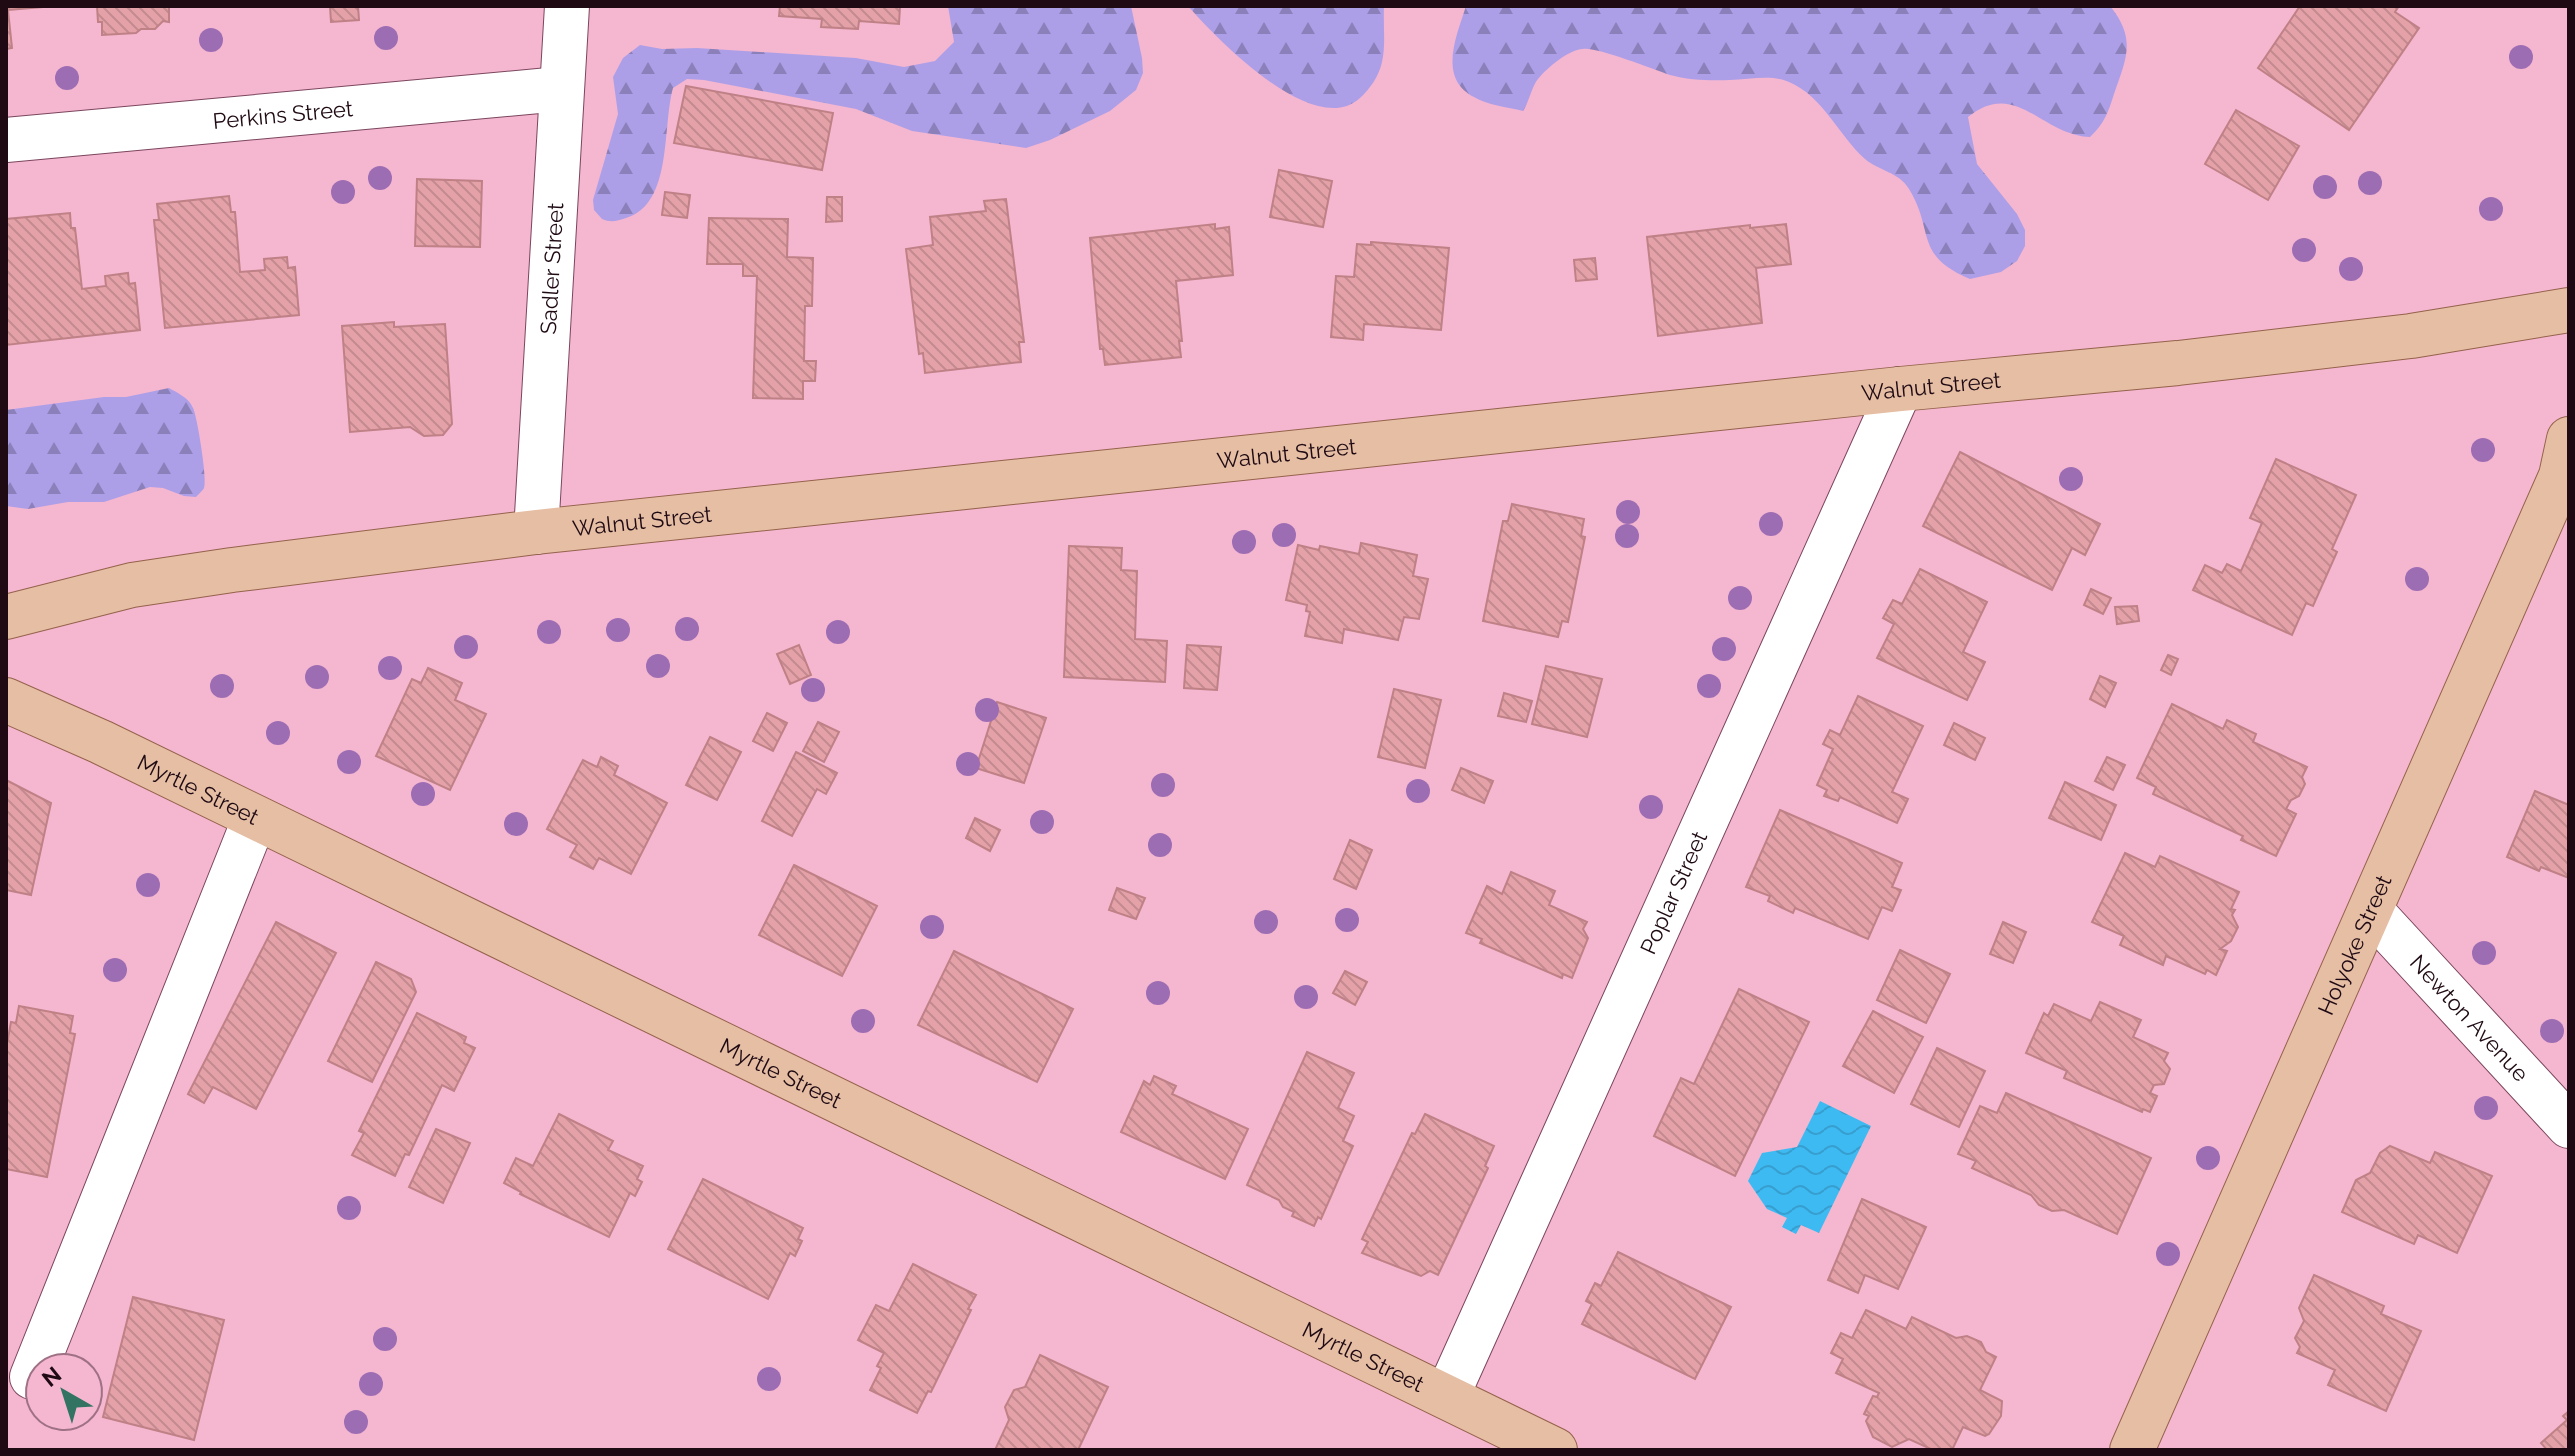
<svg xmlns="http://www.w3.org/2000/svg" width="2575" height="1456" viewBox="0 0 2575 1456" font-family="Raleway,sans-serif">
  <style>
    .forest { fill: url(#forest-firs) }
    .water { fill: url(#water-waves) }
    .building { fill: url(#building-back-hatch); stroke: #bf8086; stroke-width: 2 }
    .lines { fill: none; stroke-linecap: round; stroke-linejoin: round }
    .minor-casing { stroke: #7b465d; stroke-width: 46 }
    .major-casing { stroke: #95624b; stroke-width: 46 }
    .minor { stroke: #fff; stroke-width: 44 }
    .major { stroke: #e5bea4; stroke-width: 44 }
    .tree { fill: #9d6db4 }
    .labels { text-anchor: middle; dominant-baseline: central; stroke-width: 6; stroke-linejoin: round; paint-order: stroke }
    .street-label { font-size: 22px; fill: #1f0a14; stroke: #f5b6d0 }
  </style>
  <defs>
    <pattern id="forest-firs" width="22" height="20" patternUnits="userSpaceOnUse" patternTransform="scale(2)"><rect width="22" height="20" fill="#ad9fe7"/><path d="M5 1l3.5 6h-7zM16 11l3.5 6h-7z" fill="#8c80ba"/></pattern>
    <pattern id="water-waves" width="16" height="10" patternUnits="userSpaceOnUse" patternTransform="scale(2)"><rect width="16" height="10" fill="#3ebaf3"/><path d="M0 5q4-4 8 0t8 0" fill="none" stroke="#369fcf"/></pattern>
    <pattern id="building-back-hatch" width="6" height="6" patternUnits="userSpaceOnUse" patternTransform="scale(2)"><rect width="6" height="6" fill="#e4a2a8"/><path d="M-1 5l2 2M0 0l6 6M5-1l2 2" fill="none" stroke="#c38a90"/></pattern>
  </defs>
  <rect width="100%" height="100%" fill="#f5b6d0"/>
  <g class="forest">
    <path d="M948,6H1131L1142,58L1143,73L1136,90L1110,111L1050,140L1026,148L912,131L856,109L704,80L687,79L673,88C662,127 673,204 626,218C617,221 611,223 602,219L594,210L593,200L618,114L613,77L623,58L640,45L662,49L697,48L856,58L904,67L935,61L954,42Z"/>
    <path d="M1188,6H1384C1383,24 1386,45 1382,62C1379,76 1370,89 1360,98C1314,140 1217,39 1188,6Z"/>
    <path d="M1466,6H2110C2137,39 2126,59 2114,94C2108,113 2104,124 2090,137C2041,135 2016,78 1968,117L1977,164L2017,214L2025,230V246L2017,261L2001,272L1970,279C1913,255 1935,231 1909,189C1899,172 1879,171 1865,159C1839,136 1823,96 1789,82C1771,74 1749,80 1730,80C1711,81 1688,80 1670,75C1651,69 1598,47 1583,49C1568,50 1548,67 1538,79C1532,86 1529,102 1523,111C1507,107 1487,105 1474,97C1437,78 1457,35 1466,6Z"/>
    <path d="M169,388C178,393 189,398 193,408C197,415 208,482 204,488C204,489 197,496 196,497L184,496L163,488L150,487L104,502H68L28,509L6,506V410L104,397H126Z"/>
  </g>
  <path class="water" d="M1820,1101L1871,1126L1819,1233L1801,1225L1796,1234L1782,1227L1787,1218L1767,1209L1748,1181L1762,1153L1797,1147Z"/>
  <g class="building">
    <path d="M6,6H55L8,10L12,48L6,49Z"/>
    <path d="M97,6H169V22L163,21L155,29H141L136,33L102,35V22H98Z"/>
    <path d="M330,6H358L359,20L331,22Z"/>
    <path d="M780,6H900L899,24L859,21L858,29L821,27L822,19L779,16Z"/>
    <path d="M2300,6H2399L2395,12L2419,28L2349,130L2258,68Z"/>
    <path d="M686,86L833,113L822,170L674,143Z"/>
    <path d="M2236,110L2299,146L2268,200L2205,164Z"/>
    <path d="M1279,170L1332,181L1323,227L1270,217Z"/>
    <path d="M417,179L482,181L480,247L415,246Z"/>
    <path d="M665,192L690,195L687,218L662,215Z"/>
    <path d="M229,196L231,212H235L240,272L265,270L264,259L287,257L288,268L295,267L299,315L165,328L154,220H159L157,204Z"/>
    <path d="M827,197H842V221L826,222Z"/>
    <path d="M1006,199L1024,342H1019L1021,362L925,373L923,353L919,354L906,249L933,245L930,217L986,211L984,201Z"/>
    <path d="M70,213L71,228H75L82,289L106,286L105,276L128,273L129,284L135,283L140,330L6,345V219Z"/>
    <path d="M709,218L788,219L787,257L813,258L812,306H805L804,361H816L815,381H803V399L753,398L757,276H743V264H707Z"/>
    <path d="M1215,224V229L1229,227L1233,275L1176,281L1182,341H1179L1181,357L1105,365L1103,349H1100L1090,238Z"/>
    <path d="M1786,224L1791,264L1756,268L1762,323L1658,336L1647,237L1750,225V228Z"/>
    <path d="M1371,242L1449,248L1441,330L1364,324L1363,340L1331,337L1336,276L1354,277L1357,244L1371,245Z"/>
    <path d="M1595,258L1597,279L1576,281L1574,260Z"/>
    <path d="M394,322V327L445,324L452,424L443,435L424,436L410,427L350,432L342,326Z"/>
    <path d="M1960,452L2100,524L2085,555L2072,548L2052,590L1923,526Z"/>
    <path d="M2276,459L2356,495L2332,549L2337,552L2313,606L2306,603L2292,635L2193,590L2205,565L2222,573L2227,564L2241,571L2262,523L2250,518Z"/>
    <path d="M1512,504L1584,519L1581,536L1585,537L1568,622L1562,621L1558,637L1483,621L1503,521H1508Z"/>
    <path d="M1361,543L1417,555L1413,576L1428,579L1419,619L1404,617L1398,640L1344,629L1342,643L1305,636L1310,612L1306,611L1307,605L1286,600L1298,545L1319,550L1320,546L1359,554Z"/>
    <path d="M1069,546L1122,548L1121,570L1137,571L1135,639L1167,641L1165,682L1064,677Z"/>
    <path d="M1920,569L1987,602L1963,652L1985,662L1967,700L1877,658L1894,624L1883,618L1893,600L1902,604Z"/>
    <path d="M2091,589L2111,598L2103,614L2084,605Z"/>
    <path d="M2137,606L2139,621L2117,624L2115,607Z"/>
    <path d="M799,645L811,675L790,684L777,654Z"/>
    <path d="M1187,645L1221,647L1217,690L1184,688Z"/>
    <path d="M2168,655L2178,659L2171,675L2161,670Z"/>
    <path d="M1546,666L1602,679L1587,737L1532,724Z"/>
    <path d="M428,668L462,683L455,700L486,714L450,790L376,756L412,679L421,683Z"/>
    <path d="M2100,676L2116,683L2105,707L2090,699Z"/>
    <path d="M1394,689L1441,700L1425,768L1378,757Z"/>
    <path d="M1504,693L1532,701L1526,722L1498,716Z"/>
    <path d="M1858,696L1923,726L1892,792L1908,799L1897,823L1840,797L1838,801L1824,796L1827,790L1817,785L1833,749L1823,744L1830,730L1840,735Z"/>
    <path d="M997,702L1046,718L1024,783L976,768Z"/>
    <path d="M2172,704L2223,729L2227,720L2256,734L2253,742L2307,767L2302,777L2305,784L2299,796L2291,800L2286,809L2296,814L2276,856L2241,840L2243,836L2153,794L2156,787L2137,778Z"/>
    <path d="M767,713L787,723L773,751L753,741Z"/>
    <path d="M818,722L839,732L824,762L803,751Z"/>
    <path d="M1954,723L1985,738L1975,760L1944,745Z"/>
    <path d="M710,737L741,752L717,800L686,785Z"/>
    <path d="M796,752L837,773L826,794L817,789L792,836L762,821Z"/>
    <path d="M601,757L618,766L614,775L667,803L631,874L599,858L593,869L570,857L577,845L547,829L583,760L597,767Z"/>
    <path d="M2107,757L2125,765L2113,790L2095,781Z"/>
    <path d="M1461,768L1493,781L1484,803L1452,790Z"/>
    <path d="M6,780L51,803L31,895L6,890Z"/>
    <path d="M2065,782L2116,805L2101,840L2049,818Z"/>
    <path d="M2535,791L2569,805V878L2541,867L2539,871L2507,857Z"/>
    <path d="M1780,810L1902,863L1892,887L1901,890L1892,911L1882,907L1868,939L1795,908L1793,913L1768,901L1770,896L1746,887Z"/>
    <path d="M975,818L1000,830L990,851L966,838Z"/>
    <path d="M1350,840L1372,850L1356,889L1334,879Z"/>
    <path d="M2125,853L2155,867L2160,856L2239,892L2231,909L2235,910L2232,915L2238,927L2231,941L2220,949L2227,951L2216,975L2207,970L2205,974L2166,956L2163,965L2120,945L2124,936L2092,922Z"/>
    <path d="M794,865L877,906L842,976L759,935Z"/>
    <path d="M1511,872L1555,891L1549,905L1587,922L1583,929L1588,938L1572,978L1563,974L1562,978L1480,943L1482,939L1466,933L1487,886L1502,894Z"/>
    <path d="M1117,888L1145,898L1136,919L1109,910Z"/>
    <path d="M276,922L336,953L256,1109L213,1087L204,1103L188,1094Z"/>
    <path d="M2003,922L2026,932L2013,963L1990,954Z"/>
    <path d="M1900,950L1950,974L1926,1023L1877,1000Z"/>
    <path d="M954,951L1073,1009L1037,1082L918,1025Z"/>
    <path d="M376,962L411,979L416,992L372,1082L328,1061Z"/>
    <path d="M1345,971L1367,982L1355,1005L1333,993Z"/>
    <path d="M1739,989L1809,1022L1735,1176L1654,1136L1681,1078L1694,1084Z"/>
    <path d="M2100,1002L2141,1020L2133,1037L2168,1053L2164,1061L2170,1069L2164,1084L2154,1085L2150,1093L2157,1096L2150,1112L2143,1109L2142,1112L2064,1078L2067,1071L2026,1053L2044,1013L2048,1016L2054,1004L2091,1021Z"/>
    <path d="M19,1006L73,1016L70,1033L75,1034L47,1177L6,1169V1049L11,1022L16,1023Z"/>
    <path d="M1873,1011L1923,1037L1894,1093L1843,1066Z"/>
    <path d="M417,1013L466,1037L464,1043L475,1048L454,1091L442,1085L409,1155L405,1154L395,1176L352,1155L364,1133L359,1131Z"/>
    <path d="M1937,1048L1985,1071L1959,1127L1911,1104Z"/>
    <path d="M1307,1052L1354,1073L1338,1108L1354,1116L1343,1141L1353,1146L1321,1219L1318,1217L1314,1226L1292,1216L1294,1212L1283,1207L1279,1200L1247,1185Z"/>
    <path d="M1154,1076L1176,1086L1172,1094L1248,1129L1225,1179L1121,1132L1144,1081L1150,1085Z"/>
    <path d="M2006,1093L2151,1158L2117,1234L2064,1210L2052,1211L2039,1205L2031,1195L1972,1168L1976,1161L1958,1154L1980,1106L1997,1113Z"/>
    <path d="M559,1114L613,1141L608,1150L643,1166L637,1179L642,1182L635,1196L630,1193L609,1237L520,1194L521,1192L504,1183L516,1158L533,1166Z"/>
    <path d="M1425,1114L1494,1146L1485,1166L1488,1168L1438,1275L1430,1271L1421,1276L1362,1253L1368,1242L1362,1239L1412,1133L1415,1134Z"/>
    <path d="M436,1129L470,1143L443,1203L409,1187Z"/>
    <path d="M2390,1146L2430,1163L2435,1152L2492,1176L2457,1253L2418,1235L2414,1244L2342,1212L2356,1180L2370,1173L2380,1153Z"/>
    <path d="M703,1179L803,1228L798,1239L802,1241L795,1256L790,1253L768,1299L668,1249Z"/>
    <path d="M1862,1199L1926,1227L1898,1289L1865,1275L1858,1293L1828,1280Z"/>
    <path d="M1618,1252L1731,1307L1695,1379L1582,1324L1592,1304L1586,1301L1595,1283L1601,1286Z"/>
    <path d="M913,1264L976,1295L968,1309L971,1310L931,1392L928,1391L917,1413L870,1390L881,1368L877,1366L884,1353L858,1340L876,1305L889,1311Z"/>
    <path d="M2314,1275L2384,1306L2381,1314L2421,1331L2386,1411L2328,1385L2335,1370L2297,1353L2300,1347L2295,1338L2304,1321L2299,1308Z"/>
    <path d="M133,1297L224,1320L194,1440L103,1417Z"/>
    <path d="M1866,1310L1906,1329L1912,1317L1956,1338L1967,1336L1981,1342L1986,1352L1996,1357L1980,1390L2002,1401L2001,1416L1989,1434L1985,1436L1963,1427L1952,1450H1933L1909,1439L1892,1447L1873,1437L1866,1421L1869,1416L1864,1414L1873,1396L1877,1397L1879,1393L1836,1373L1843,1359L1831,1353L1841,1333L1852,1338Z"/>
    <path d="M1040,1355L1108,1387L1078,1450H995L1009,1420L1005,1407L1014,1390L1025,1387Z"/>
    <path d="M2569,1411V1450H2547L2541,1443L2567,1420L2563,1416Z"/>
  </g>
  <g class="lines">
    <g class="minor-casing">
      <g id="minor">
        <path id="s1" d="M6,140L560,89"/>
        <path id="s2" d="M536,532L567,6"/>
        <path id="s3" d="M2372,912L2569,1126"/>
        <path d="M32,1377L255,818"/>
        <path id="s4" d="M1447,1396L1900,389"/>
      </g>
    </g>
    <g class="major-casing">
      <g id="major">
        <path id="s5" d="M6,617L132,585L232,570L536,532L1900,389L2178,363L2411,336L2569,310"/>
        <path id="s6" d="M6,700L101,742L1555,1450"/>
        <path id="s7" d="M2132,1450L2561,476L2569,439"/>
      </g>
    </g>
    <use href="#minor" class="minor"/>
    <use href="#major" class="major"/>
  </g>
  <g class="tree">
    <circle cx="386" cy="38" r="12"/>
    <circle cx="211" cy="40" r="12"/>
    <circle cx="2521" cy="57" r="12"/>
    <circle cx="67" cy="78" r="12"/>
    <circle cx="380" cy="178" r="12"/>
    <circle cx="2370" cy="183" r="12"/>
    <circle cx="2325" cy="187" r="12"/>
    <circle cx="343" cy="192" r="12"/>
    <circle cx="2491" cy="209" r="12"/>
    <circle cx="2304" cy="250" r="12"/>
    <circle cx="2351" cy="269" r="12"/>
    <circle cx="2483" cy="450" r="12"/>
    <circle cx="2071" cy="479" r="12"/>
    <circle cx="1628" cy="512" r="12"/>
    <circle cx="1771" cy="524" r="12"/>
    <circle cx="1284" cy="535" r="12"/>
    <circle cx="1627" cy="536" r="12"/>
    <circle cx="1244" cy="542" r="12"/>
    <circle cx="2417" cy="579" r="12"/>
    <circle cx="1740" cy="598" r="12"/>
    <circle cx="687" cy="629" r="12"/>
    <circle cx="618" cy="630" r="12"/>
    <circle cx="549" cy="632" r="12"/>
    <circle cx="838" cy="632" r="12"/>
    <circle cx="466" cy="647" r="12"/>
    <circle cx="1724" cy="649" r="12"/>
    <circle cx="658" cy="666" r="12"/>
    <circle cx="390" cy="668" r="12"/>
    <circle cx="317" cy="677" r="12"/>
    <circle cx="222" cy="686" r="12"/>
    <circle cx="1709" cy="686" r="12"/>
    <circle cx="813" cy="690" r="12"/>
    <circle cx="987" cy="710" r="12"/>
    <circle cx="278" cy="733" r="12"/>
    <circle cx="349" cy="762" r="12"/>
    <circle cx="968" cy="764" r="12"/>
    <circle cx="1163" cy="785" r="12"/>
    <circle cx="1418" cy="791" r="12"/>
    <circle cx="423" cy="794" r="12"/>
    <circle cx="1651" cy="807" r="12"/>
    <circle cx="1042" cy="822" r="12"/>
    <circle cx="516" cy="824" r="12"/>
    <circle cx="1160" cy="845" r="12"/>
    <circle cx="148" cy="885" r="12"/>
    <circle cx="1347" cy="920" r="12"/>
    <circle cx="1266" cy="922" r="12"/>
    <circle cx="932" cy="927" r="12"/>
    <circle cx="2484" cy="953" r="12"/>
    <circle cx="115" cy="970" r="12"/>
    <circle cx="1158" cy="993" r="12"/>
    <circle cx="1306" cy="997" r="12"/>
    <circle cx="863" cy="1021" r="12"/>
    <circle cx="2552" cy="1031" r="12"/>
    <circle cx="2486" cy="1108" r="12"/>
    <circle cx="2208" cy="1158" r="12"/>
    <circle cx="349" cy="1208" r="12"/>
    <circle cx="2168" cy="1254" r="12"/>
    <circle cx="385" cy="1339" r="12"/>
    <circle cx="769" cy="1379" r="12"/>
    <circle cx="371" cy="1384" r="12"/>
    <circle cx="356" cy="1422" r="12"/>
  </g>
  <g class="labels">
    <g class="street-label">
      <text stroke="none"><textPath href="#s1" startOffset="278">Perkins Street</textPath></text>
      <text stroke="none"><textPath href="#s2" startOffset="264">Sadler Street</textPath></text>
      <text stroke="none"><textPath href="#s5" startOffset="1940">Walnut Street</textPath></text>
      <text stroke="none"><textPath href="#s5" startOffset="1292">Walnut Street</textPath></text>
      <text stroke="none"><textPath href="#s5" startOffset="644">Walnut Street</textPath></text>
      <text stroke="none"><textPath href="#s6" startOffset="212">Myrtle Street</textPath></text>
      <text stroke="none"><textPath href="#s4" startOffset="552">Poplar Street</textPath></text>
      <text stroke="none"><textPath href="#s7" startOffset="552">Holyoke Street</textPath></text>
      <text stroke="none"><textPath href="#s3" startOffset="144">Newton Avenue</textPath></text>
      <text stroke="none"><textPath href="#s6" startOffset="860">Myrtle Street</textPath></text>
      <text stroke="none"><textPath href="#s6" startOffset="1508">Myrtle Street</textPath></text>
    </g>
  </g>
  <rect width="2575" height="1456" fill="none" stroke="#1f0a14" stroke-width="16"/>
  <g transform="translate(64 1392) rotate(321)"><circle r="38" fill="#f5b6d0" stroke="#9f7185" stroke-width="2"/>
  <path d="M0-6L14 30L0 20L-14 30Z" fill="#327361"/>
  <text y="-12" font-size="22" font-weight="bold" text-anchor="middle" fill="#1f0a14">N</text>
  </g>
</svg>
